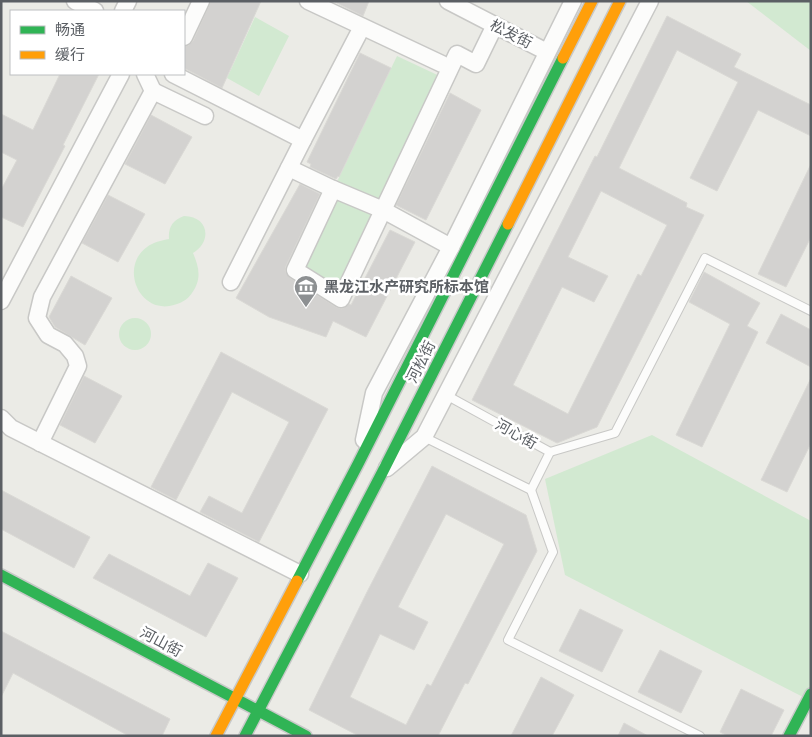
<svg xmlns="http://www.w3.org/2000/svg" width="812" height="737" viewBox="0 0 812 737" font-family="Karla,'Noto Sans SC',sans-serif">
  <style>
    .green { fill: #d2e9d1 }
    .building { fill: #d3d2d0; stroke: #dad9d5; fill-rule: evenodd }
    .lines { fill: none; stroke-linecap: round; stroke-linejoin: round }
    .lane-casing { stroke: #c8c8c6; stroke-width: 10 }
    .street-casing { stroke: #c8c8c6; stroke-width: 19 }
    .fast-casing { stroke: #c8c9c8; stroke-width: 14 }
    .slow-casing { stroke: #c8c9c8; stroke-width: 14 }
    .lane { stroke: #fcfcfb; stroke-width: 8 }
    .street { stroke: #fcfcfb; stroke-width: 16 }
    .fast { stroke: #30b455; stroke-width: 11 }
    .slow { stroke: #ff9f0a; stroke-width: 11 }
    .labels { text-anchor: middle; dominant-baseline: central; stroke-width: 5; stroke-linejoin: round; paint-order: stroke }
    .street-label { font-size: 15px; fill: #5b5f64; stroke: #fff }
    .poi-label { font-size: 15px; font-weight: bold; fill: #5b5f64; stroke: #fff; text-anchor: start }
  </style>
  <rect width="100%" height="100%" fill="#ebebe6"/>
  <g class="green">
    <path d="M746,1H811V51Z"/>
    <path d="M255,17L289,36L259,96L227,78Z"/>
    <path d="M397,56L446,79L341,299L295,270Z"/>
    <path d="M184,216C208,216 213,241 193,253C199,267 202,279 192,293C189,298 183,302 177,304C138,319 115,260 154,243C158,241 164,240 169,239C168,227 173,220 184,216Z"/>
    <circle cx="135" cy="334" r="16"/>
    <path d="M652,435L811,521V687L805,698L565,575L545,479Z"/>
  </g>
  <g class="building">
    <path d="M211,1H261L222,88L184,68V47L189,45L193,41Z"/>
    <path d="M333,1H369L363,16Z"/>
    <path d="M667,16L741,54L734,67L811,105V136L758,110L717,191L690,178L738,82L677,50L619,168L687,203L686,207L704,215L597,427L557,443L472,400L595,156L597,157ZM601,191L667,225L641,276L638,274L568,414L513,385L562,287L594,302L608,276L568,257Z"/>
    <path d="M360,53L391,68L339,177L338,176L336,179L310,167L311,164L307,162Z"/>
    <path d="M60,74H99L63,145L65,146L23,227L1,217V190L17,160L1,152V114L33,130Z"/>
    <path d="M450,93L481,110L426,220L396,205Z"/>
    <path d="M151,115L192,137L165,184L125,164Z"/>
    <path d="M811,164V237L786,287L758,274Z"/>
    <path d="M300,184L320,194L286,266L285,271L290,278L336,307L342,309L349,304L351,305L390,230L415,242L366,337L333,321L326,337L269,317L236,298Z"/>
    <path d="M108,195L145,214L118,262L82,243Z"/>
    <path d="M704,272L760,303L747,326L758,332L702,447L676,435L730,324L689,302Z"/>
    <path d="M71,276L112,298L85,345L55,327L49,317Z"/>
    <path d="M781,314L811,330V367L766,343Z"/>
    <path d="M221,352L328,409L259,542L200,512L209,496L242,513L289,422L232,392L176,500L151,487Z"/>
    <path d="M84,376L122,396L95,443L60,425Z"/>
    <path d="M811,378V443L787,492L761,480Z"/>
    <path d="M432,466L526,515L537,551L468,684L465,683L438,736H359L309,710L367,592ZM446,514L504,544L431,686L427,684L406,725L350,697L380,634L414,650L428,622L398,607Z"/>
    <path d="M1,490L90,537L74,568L1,529Z"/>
    <path d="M109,554L190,596L208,563L238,578L206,637L93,578Z"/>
    <path d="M580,609L623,630L602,672L559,651Z"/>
    <path d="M1,631L170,719L162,736H129L13,673L1,697Z"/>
    <path d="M660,650L702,671L681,713L638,692Z"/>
    <path d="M541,677L574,695L552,736H511Z"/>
    <path d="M741,689L784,710L771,736H728L720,732Z"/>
    <path d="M624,723L648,736H618Z"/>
  </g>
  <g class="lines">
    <g class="lane-casing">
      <g id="lane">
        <path d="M424,437L531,490L550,452L446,395"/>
        <path d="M550,452L615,433L705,258L811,311"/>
        <path d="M531,490L553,552L508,640L700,736"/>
      </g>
    </g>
    <g class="street-casing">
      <g id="street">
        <path d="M75,1L95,11"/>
        <path d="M308,1L442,64"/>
        <path d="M448,1L547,52"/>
        <path d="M123,11L128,1"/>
        <path d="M184,37L201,1"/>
        <path d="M173,74L303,140"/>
        <path d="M153,91L205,116"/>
        <path d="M289,168L333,189L383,210L451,247"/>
        <path d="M333,189L295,270L341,299L457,54L476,64L495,25"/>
        <path d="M231,282L303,140L362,27"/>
        <path d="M1,301L121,74"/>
        <path d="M1,418L11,428L300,574"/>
        <path d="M364,440L374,393L451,247L573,1"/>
        <path d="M40,443L78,366L75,356L65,344L48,335L37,318L42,297L153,91L145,74"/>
        <path d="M387,468L424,437L650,1"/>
      </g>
    </g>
    <g class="fast-casing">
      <g id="fast">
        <path d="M1,575L306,736"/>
        <path d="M297,581L358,464L563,58"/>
        <path d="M245,736L382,473L508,224"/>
        <path d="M789,736L811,694"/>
      </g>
    </g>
    <g class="slow-casing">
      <g id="slow">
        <path d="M563,58L592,1"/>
        <path d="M508,224L620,1"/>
        <path d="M216,736L297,581"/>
      </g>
    </g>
    <use href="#lane" class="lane"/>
    <use href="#street" class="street"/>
    <use href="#fast" class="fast"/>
    <use href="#slow" class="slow"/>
  </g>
  <defs>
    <g id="museum-pin" transform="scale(1.25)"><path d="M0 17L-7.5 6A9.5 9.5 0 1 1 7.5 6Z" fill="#8d9092" stroke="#fff"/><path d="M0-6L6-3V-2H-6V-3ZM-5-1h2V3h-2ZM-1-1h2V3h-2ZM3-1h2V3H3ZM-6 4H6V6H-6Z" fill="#fff"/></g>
  </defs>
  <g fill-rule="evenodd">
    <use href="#museum-pin" x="306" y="287"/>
  </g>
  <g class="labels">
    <g class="street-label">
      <text transform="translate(511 34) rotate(27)">松发街</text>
      <text transform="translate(421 362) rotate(-63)">河松街</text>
      <text transform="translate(516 434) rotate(29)">河心街</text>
      <text transform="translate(161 642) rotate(28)">河山街</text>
    </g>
    <g class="poi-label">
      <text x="324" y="287">黑龙江水产研究所标本馆</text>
    </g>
  </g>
  <rect width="812" height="737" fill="none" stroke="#5b5f64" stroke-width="5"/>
  <rect x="10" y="10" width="175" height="65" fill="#ffffff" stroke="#bdbfc1"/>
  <rect x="20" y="26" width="25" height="8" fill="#30b455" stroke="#bdbfc1"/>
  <text x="55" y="35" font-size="15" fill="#5b5f64">畅通</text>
  <rect x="20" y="51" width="25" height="8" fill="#ff9f0a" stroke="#bdbfc1"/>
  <text x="55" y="60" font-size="15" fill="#5b5f64">缓行</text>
</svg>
